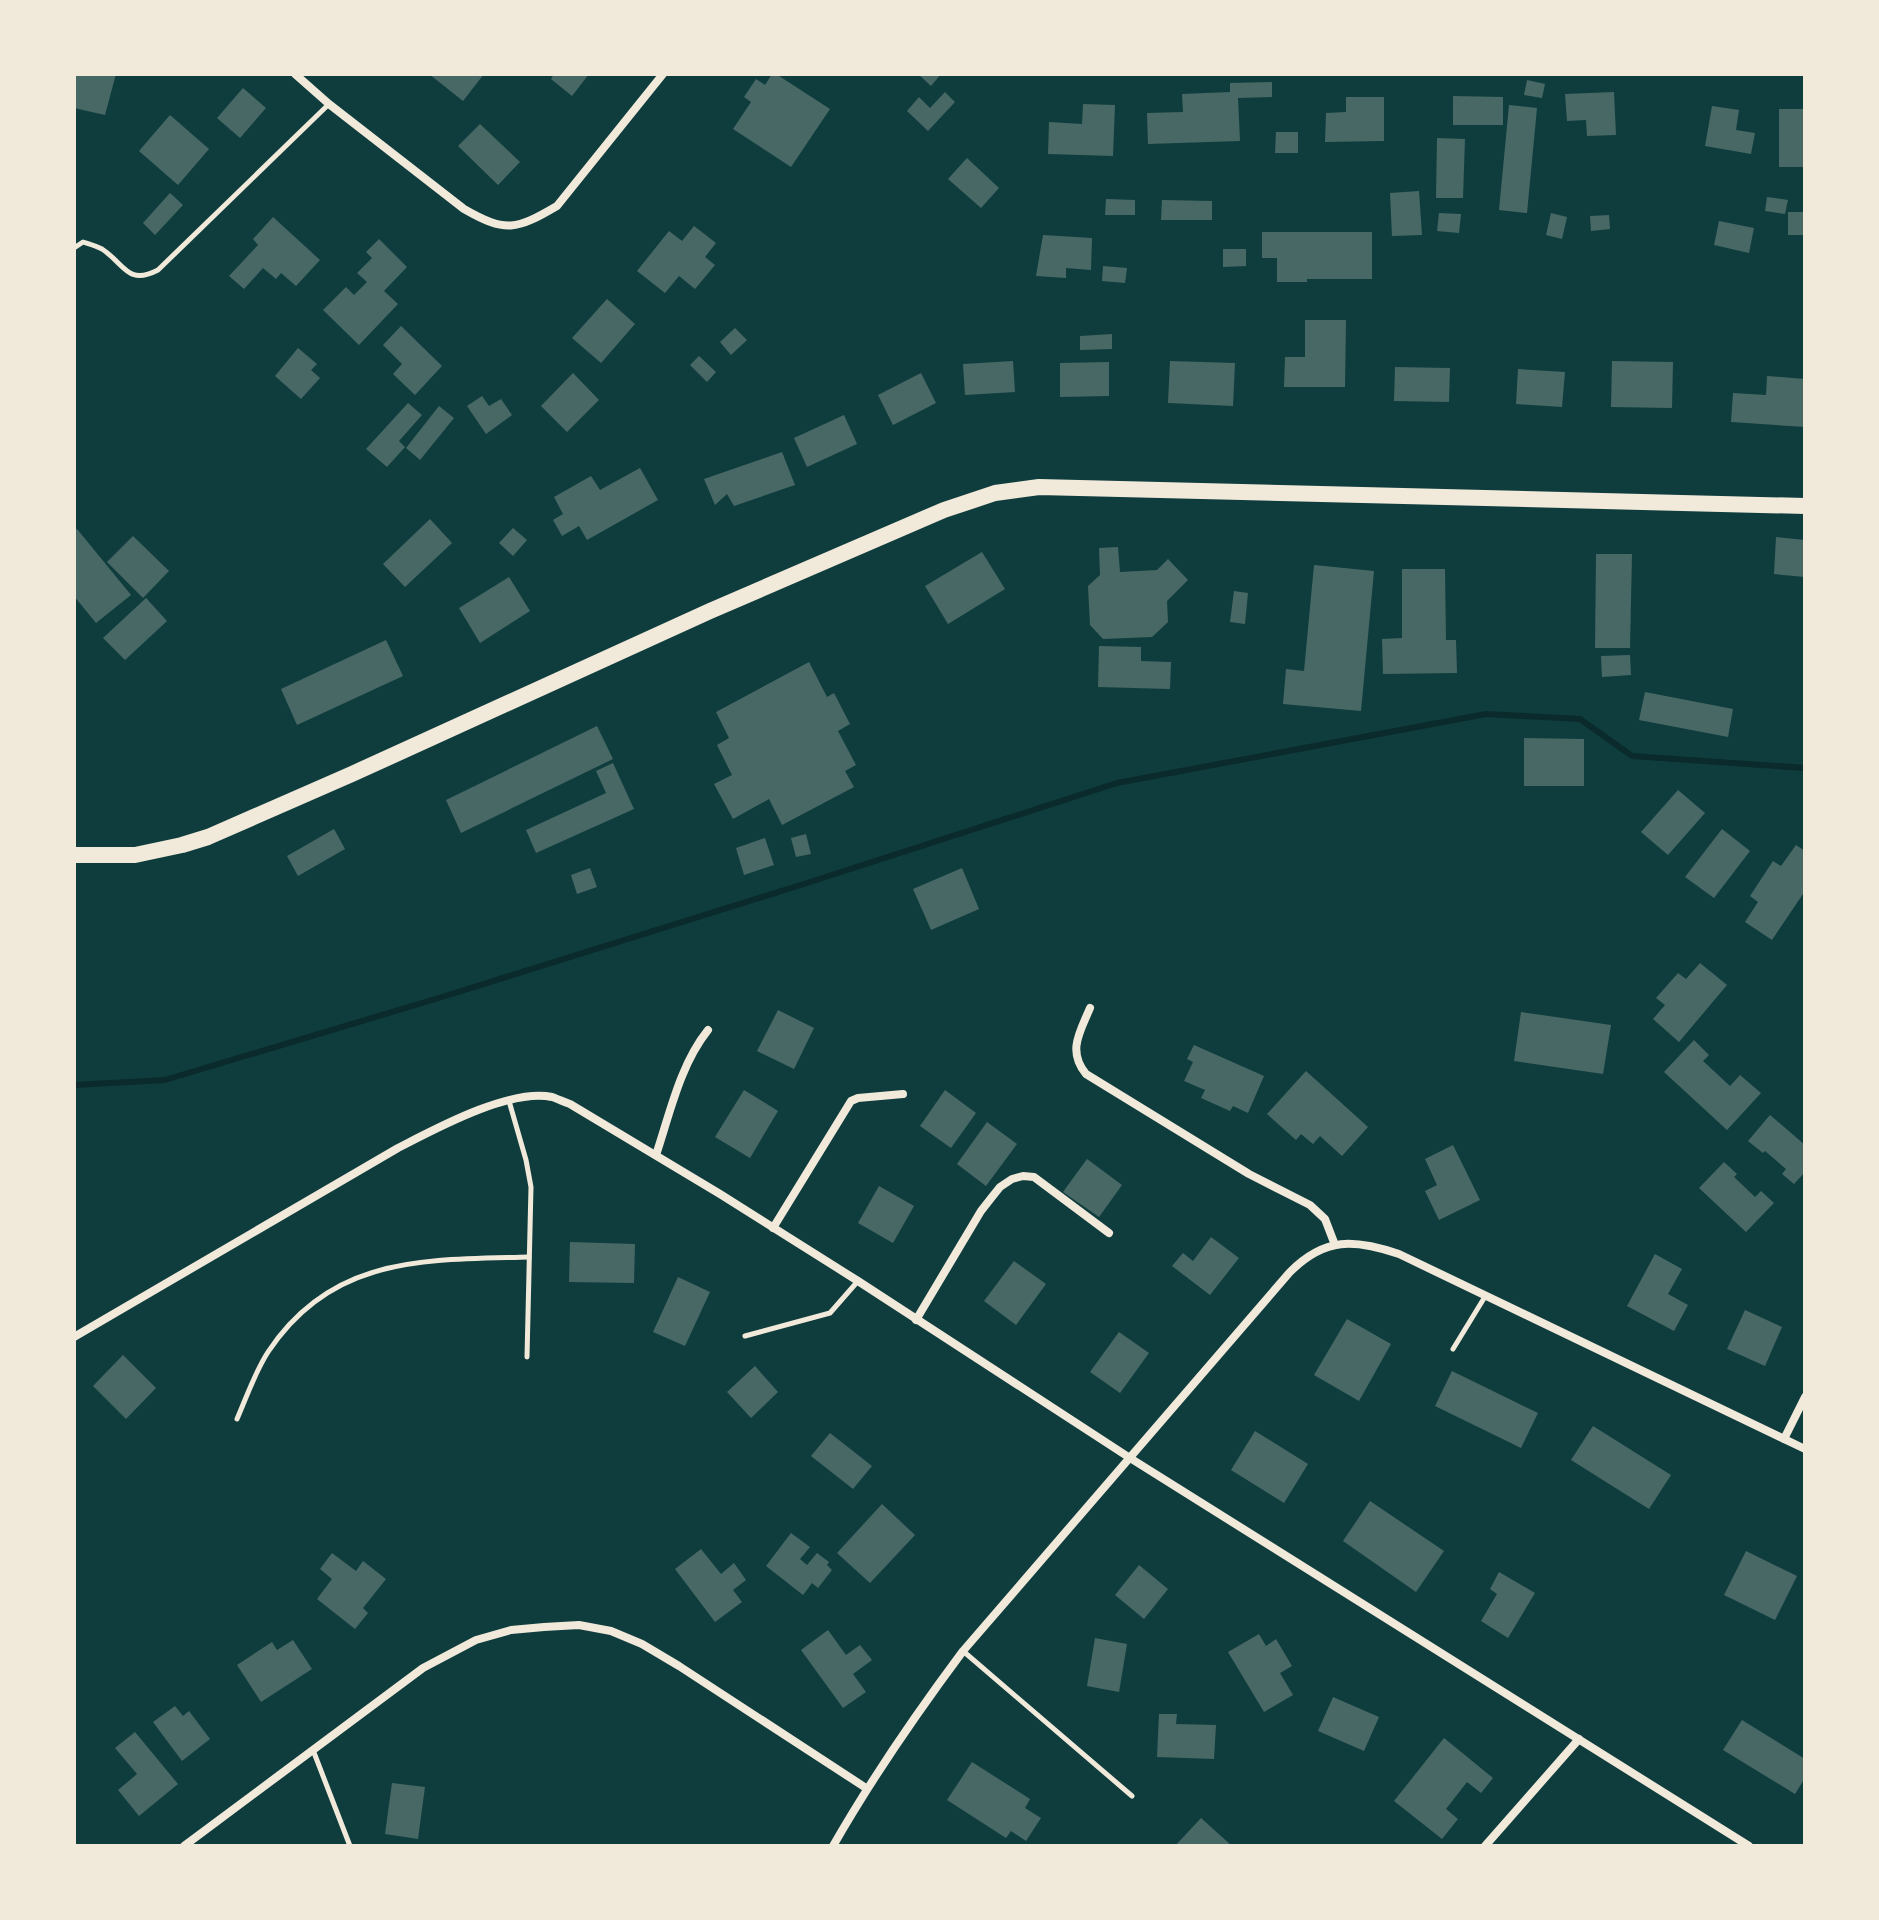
<svg xmlns="http://www.w3.org/2000/svg" width="1879" height="1920" viewBox="0 0 1879 1920" font-family="'Asap Condensed',sans-serif">
  <style>
    .lines { fill: none; stroke-linecap: round; stroke-linejoin: round }
    .stream { stroke: #0a2a2b; stroke-width: 6 }
    .building { fill: #486865 }
    .service { stroke: #f1e9da; stroke-width: 5 }
    .minor { stroke: #f1e9da; stroke-width: 8 }
    .secondary { stroke: #f1e9da; stroke-width: 16 }
  </style>
  <rect width="100%" height="100%" fill="#0f3d3e"/>
  <g class="lines">
    <path class="stream" d="M74,1085L165,1080L442,997L807,883L1117,783L1486,714L1580,719L1632,756L1805,768"/>
  </g>
  <g class="building">
    <path d="M74,74H116L105,115L74,108Z"/>
    <path d="M429,74H484L463,101Z"/>
    <path d="M554,74H589L572,96L551,79Z"/>
    <path d="M772,74H776L830,109L791,167L733,129L751,102L744,97L756,79L765,85Z"/>
    <path d="M918,74H941L931,86Z"/>
    <path d="M1527,80L1545,84L1542,98L1524,95Z"/>
    <path d="M1272,82V97L1238,98L1240,141L1148,144L1147,113L1183,112L1182,94L1230,92V83Z"/>
    <path d="M243,88L266,108L240,138L217,118Z"/>
    <path d="M945,92L955,102L928,131L907,111L919,97L930,108Z"/>
    <path d="M1614,92L1616,135L1587,136L1586,120L1567,121L1565,94Z"/>
    <path d="M1453,96L1503,97V125H1453Z"/>
    <path d="M1346,97H1384V141L1325,142L1326,113L1346,112Z"/>
    <path d="M1083,104L1115,105L1113,156L1048,154L1049,122L1082,124Z"/>
    <path d="M1509,105L1537,108L1527,213L1499,210Z"/>
    <path d="M1712,106L1739,110L1736,130L1755,133L1751,154L1705,146Z"/>
    <rect x="1779" y="109" width="26" height="58"/>
    <path d="M170,115L209,149L178,185L139,151Z"/>
    <path d="M480,124L520,162L498,185L458,146Z"/>
    <path d="M1276,132H1298V153H1275Z"/>
    <path d="M1437,138L1465,139L1463,198H1436Z"/>
    <path d="M967,158L999,188L981,208L948,179Z"/>
    <path d="M1419,191L1422,235L1392,236L1390,193Z"/>
    <path d="M170,193L183,205L155,235L143,223Z"/>
    <path d="M1767,197L1788,200L1785,214L1765,211Z"/>
    <path d="M1106,199L1135,200V215H1105Z"/>
    <path d="M1162,200L1212,201V220H1161Z"/>
    <rect x="1788" y="212" width="17" height="23"/>
    <path d="M1439,213L1461,214L1459,233L1437,231Z"/>
    <path d="M1551,213L1567,217L1562,239L1546,235Z"/>
    <path d="M1609,215L1610,229L1591,231L1590,216Z"/>
    <path d="M273,217L320,260L296,286L281,273L276,279L263,268L244,289L229,276L258,245L253,239Z"/>
    <path d="M1719,221L1754,228L1749,253L1714,245Z"/>
    <path d="M694,226L716,243L705,257L715,265L695,289L679,276L665,293L637,271L669,231L682,241Z"/>
    <path d="M1262,232H1372V279H1307V282H1277V258H1262Z"/>
    <path d="M1043,235L1092,238L1091,270L1066,268V278L1036,276Z"/>
    <path d="M379,239L407,267L384,291L398,304L359,345L323,310L346,287L354,295L367,282L357,273L372,258L366,252Z"/>
    <path d="M1223,249H1246V266L1223,267Z"/>
    <path d="M1103,266L1127,268L1125,283L1102,281Z"/>
    <path d="M607,299L635,324L601,363L572,338Z"/>
    <path d="M1305,320H1346L1345,387H1284L1285,357H1305Z"/>
    <path d="M401,326L442,366L415,395L393,374L402,364L383,345Z"/>
    <path d="M735,328L747,340L731,355L720,342Z"/>
    <path d="M1112,334V349L1080,350V336Z"/>
    <path d="M298,348L317,364L311,370L320,378L301,399L275,376Z"/>
    <path d="M699,356L716,372L707,382L690,365Z"/>
    <path d="M1013,361L1015,392L965,395L963,364Z"/>
    <path d="M1170,361L1235,363L1233,406L1168,403Z"/>
    <path d="M1612,361L1673,362L1672,408L1611,407Z"/>
    <path d="M1109,362V396L1060,397V363Z"/>
    <path d="M1395,367L1450,368L1449,402L1394,401Z"/>
    <path d="M1518,369L1565,372L1562,407L1516,404Z"/>
    <path d="M573,373L599,400L567,432L541,406Z"/>
    <path d="M921,373L936,403L893,425L878,395Z"/>
    <path d="M1767,376L1805,379V427L1731,422L1733,393L1766,395Z"/>
    <path d="M482,396L489,406L501,399L512,415L486,434L467,406Z"/>
    <path d="M408,403L422,415L399,441L405,447L387,467L366,449Z"/>
    <path d="M439,406L454,418L420,460L406,448Z"/>
    <path d="M844,415L857,444L807,467L794,438Z"/>
    <path d="M782,452L795,485L734,506L727,494L715,505L704,479Z"/>
    <path d="M640,468L658,500L587,540L579,526L562,536L553,520L563,514L554,497L591,476L600,490Z"/>
    <path d="M430,519L452,543L405,587L383,564Z"/>
    <path d="M513,528L527,540L513,556L499,543Z"/>
    <path d="M77,529L131,595L96,623L74,596V531Z"/>
    <path d="M133,536L169,571L143,598L107,562Z"/>
    <path d="M1776,537L1805,540V577L1774,574Z"/>
    <path d="M1118,547L1120,572L1157,570L1168,559L1188,580L1167,601L1168,622L1152,637L1103,639L1090,625L1088,586L1100,575L1099,548Z"/>
    <path d="M982,552L1005,589L948,624L925,586Z"/>
    <path d="M1596,554H1632L1630,648H1595Z"/>
    <path d="M1314,565L1374,571L1361,711L1283,704L1286,669L1304,671Z"/>
    <path d="M1402,569H1445L1446,640H1456L1457,673L1383,674L1382,639L1402,638Z"/>
    <path d="M509,577L530,611L480,643L459,608Z"/>
    <path d="M1234,591L1248,593L1245,624L1230,622Z"/>
    <path d="M146,598L167,621L125,660L103,638Z"/>
    <path d="M386,640L403,676L297,725L281,689Z"/>
    <path d="M1099,646L1141,647V661L1171,662L1170,689L1098,687Z"/>
    <path d="M1630,655L1631,675L1602,677L1601,656Z"/>
    <path d="M809,662L827,697L834,693L850,724L838,731L856,765L845,771L854,787L782,825L769,799L733,819L714,784L732,775L717,745L729,738L716,712Z"/>
    <path d="M1645,692L1733,709L1728,737L1639,720Z"/>
    <path d="M597,726L613,759L461,833L446,800Z"/>
    <path d="M1524,738L1584,739V786H1524Z"/>
    <path d="M613,763L634,809L536,853L526,830L606,793L596,771Z"/>
    <path d="M1678,790L1705,813L1668,855L1641,832Z"/>
    <path d="M334,829L345,849L298,876L287,856Z"/>
    <path d="M1722,829L1750,851L1714,898L1685,877Z"/>
    <path d="M806,834L811,854L796,857L791,838Z"/>
    <path d="M765,838L774,865L744,875L736,848Z"/>
    <path d="M1796,845L1805,851V891L1772,940L1745,922L1758,902L1750,896L1773,861L1781,866Z"/>
    <path d="M590,868L597,887L577,894L571,875Z"/>
    <path d="M962,868L979,909L931,930L913,889Z"/>
    <path d="M1700,963L1727,985L1679,1042L1653,1019L1665,1005L1656,998L1678,973L1686,979Z"/>
    <path d="M778,1010L814,1028L794,1069L757,1051Z"/>
    <path d="M1521,1012L1611,1025L1603,1074L1514,1061Z"/>
    <path d="M1694,1040L1709,1055L1703,1061L1730,1086L1740,1075L1761,1093L1727,1130L1664,1072Z"/>
    <path d="M1194,1045L1264,1076L1248,1113L1233,1106L1230,1111L1201,1098L1205,1090L1184,1081L1193,1062L1187,1059Z"/>
    <path d="M1306,1071L1368,1127L1342,1156L1320,1136L1313,1144L1301,1134L1296,1140L1267,1114Z"/>
    <path d="M744,1090L778,1111L750,1158L715,1137Z"/>
    <path d="M945,1090L976,1113L951,1148L920,1126Z"/>
    <path d="M1770,1115L1805,1145V1172L1794,1184L1782,1174L1786,1169L1765,1151L1763,1153L1748,1141Z"/>
    <path d="M987,1122L1017,1144L986,1186L957,1164Z"/>
    <path d="M1453,1145L1480,1200L1439,1220L1425,1191L1437,1185L1425,1159Z"/>
    <path d="M1087,1159L1122,1185L1099,1217L1063,1192Z"/>
    <path d="M1724,1162L1737,1174L1734,1177L1755,1197L1761,1191L1774,1203L1746,1232L1699,1188Z"/>
    <path d="M879,1186L914,1206L893,1243L858,1223Z"/>
    <path d="M1211,1237L1239,1258L1210,1295L1172,1266L1183,1253L1193,1261Z"/>
    <path d="M570,1242L635,1244L634,1283L569,1282Z"/>
    <path d="M1655,1254L1682,1269L1668,1294L1688,1305L1674,1331L1627,1306Z"/>
    <path d="M1014,1261L1046,1284L1016,1325L984,1301Z"/>
    <path d="M678,1277L710,1292L685,1346L653,1332Z"/>
    <path d="M1745,1310L1782,1327L1765,1366L1727,1349Z"/>
    <path d="M1347,1319L1391,1344L1359,1401L1314,1375Z"/>
    <path d="M1119,1332L1149,1353L1120,1393L1090,1372Z"/>
    <path d="M123,1355L156,1388L126,1419L93,1386Z"/>
    <path d="M755,1366L778,1392L751,1418L727,1392Z"/>
    <path d="M1452,1371L1538,1413L1521,1448L1435,1406Z"/>
    <path d="M1593,1426L1671,1475L1649,1509L1571,1460Z"/>
    <path d="M1255,1431L1308,1464L1284,1503L1231,1470Z"/>
    <path d="M830,1433L872,1466L853,1489L811,1456Z"/>
    <path d="M1370,1501L1444,1551L1416,1592L1343,1541Z"/>
    <path d="M882,1504L915,1535L870,1583L837,1553Z"/>
    <path d="M791,1533L810,1547L800,1559L807,1565L817,1553L829,1562L827,1565L832,1570L818,1588L812,1583L803,1595L766,1566Z"/>
    <path d="M701,1549L721,1574L734,1563L746,1580L733,1590L742,1602L715,1622L675,1569Z"/>
    <path d="M1746,1551L1797,1576L1775,1620L1724,1595Z"/>
    <path d="M332,1553L356,1571L363,1561L386,1579L363,1608L368,1613L355,1629L317,1599L332,1579L320,1569Z"/>
    <path d="M1139,1565L1168,1589L1144,1619L1115,1595Z"/>
    <path d="M1499,1572L1535,1593L1508,1638L1481,1621L1497,1594L1490,1589Z"/>
    <path d="M828,1630L846,1655L860,1645L872,1660L853,1674L866,1692L843,1708L801,1650Z"/>
    <path d="M1259,1634L1266,1646L1276,1639L1292,1666L1280,1673L1293,1695L1264,1712L1228,1652Z"/>
    <path d="M1095,1638L1127,1644L1119,1692L1087,1686Z"/>
    <path d="M293,1640L312,1669L261,1702L237,1665L272,1642L277,1650Z"/>
    <path d="M1333,1697L1379,1717L1364,1751L1318,1731Z"/>
    <path d="M175,1706L183,1716L189,1711L210,1739L182,1761L153,1722Z"/>
    <path d="M1159,1714H1177L1176,1724L1216,1725L1214,1759L1157,1757Z"/>
    <path d="M1742,1720L1805,1759V1778L1795,1794L1723,1750Z"/>
    <path d="M135,1732L178,1784L139,1816L118,1790L137,1774L115,1748Z"/>
    <path d="M1444,1738L1493,1778L1481,1793L1467,1782L1446,1809L1458,1819L1442,1839L1394,1801Z"/>
    <path d="M972,1762L1030,1799L1025,1808L1041,1818L1026,1841L1011,1831L1006,1838L947,1800Z"/>
    <path d="M392,1783L425,1787L418,1839L385,1834Z"/>
    <path d="M1201,1818L1232,1846H1175Z"/>
  </g>
  <g class="lines">
    <g class="service">
      <path d="M74,248L83,242C89,244 96,246 102,249C125,264 127,286 158,270L329,104"/>
      <path d="M509,1101L526,1160L531,1187L527,1357"/>
      <path d="M745,1336L830,1313L858,1281"/>
      <path d="M1453,1349L1486,1295"/>
      <path d="M237,1419C247,1396 255,1372 268,1352C332,1255 426,1260 529,1257"/>
      <path d="M963,1651L1132,1796"/>
      <path d="M313,1750L350,1846"/>
    </g>
    <g class="minor">
      <path d="M295,74L329,104L464,209C506,233 516,230 557,206L663,74"/>
      <path d="M1090,1008C1080,1032 1067,1051 1086,1074L1249,1174L1310,1205L1325,1219L1335,1245"/>
      <path d="M656,1155C670,1113 680,1065 708,1030"/>
      <path d="M773,1228L851,1101L858,1098L903,1094"/>
      <path d="M916,1320L981,1211L992,1197L1000,1187L1012,1179L1023,1176L1034,1177L1109,1233"/>
      <path d="M74,1337L398,1148C435,1129 510,1088 552,1097C558,1099 564,1102 570,1104L720,1194L858,1281L1130,1458L1749,1846"/>
      <path d="M1784,1439L1805,1397"/>
      <path d="M184,1846L423,1668L476,1640L511,1630L544,1627L579,1625L611,1631L642,1644L679,1666L866,1788"/>
      <path d="M833,1846C872,1778 916,1714 963,1651L1290,1272C1325,1237 1354,1239 1399,1254L1805,1449"/>
      <path d="M1485,1846L1579,1739"/>
    </g>
    <path class="secondary" d="M74,855H135L182,845L208,837L352,774L710,611L944,510L995,493L1039,487L1805,506"/>
  </g>
  <rect width="1879" height="1920" fill="none" stroke="#f1e9da" stroke-width="152"/>
</svg>
